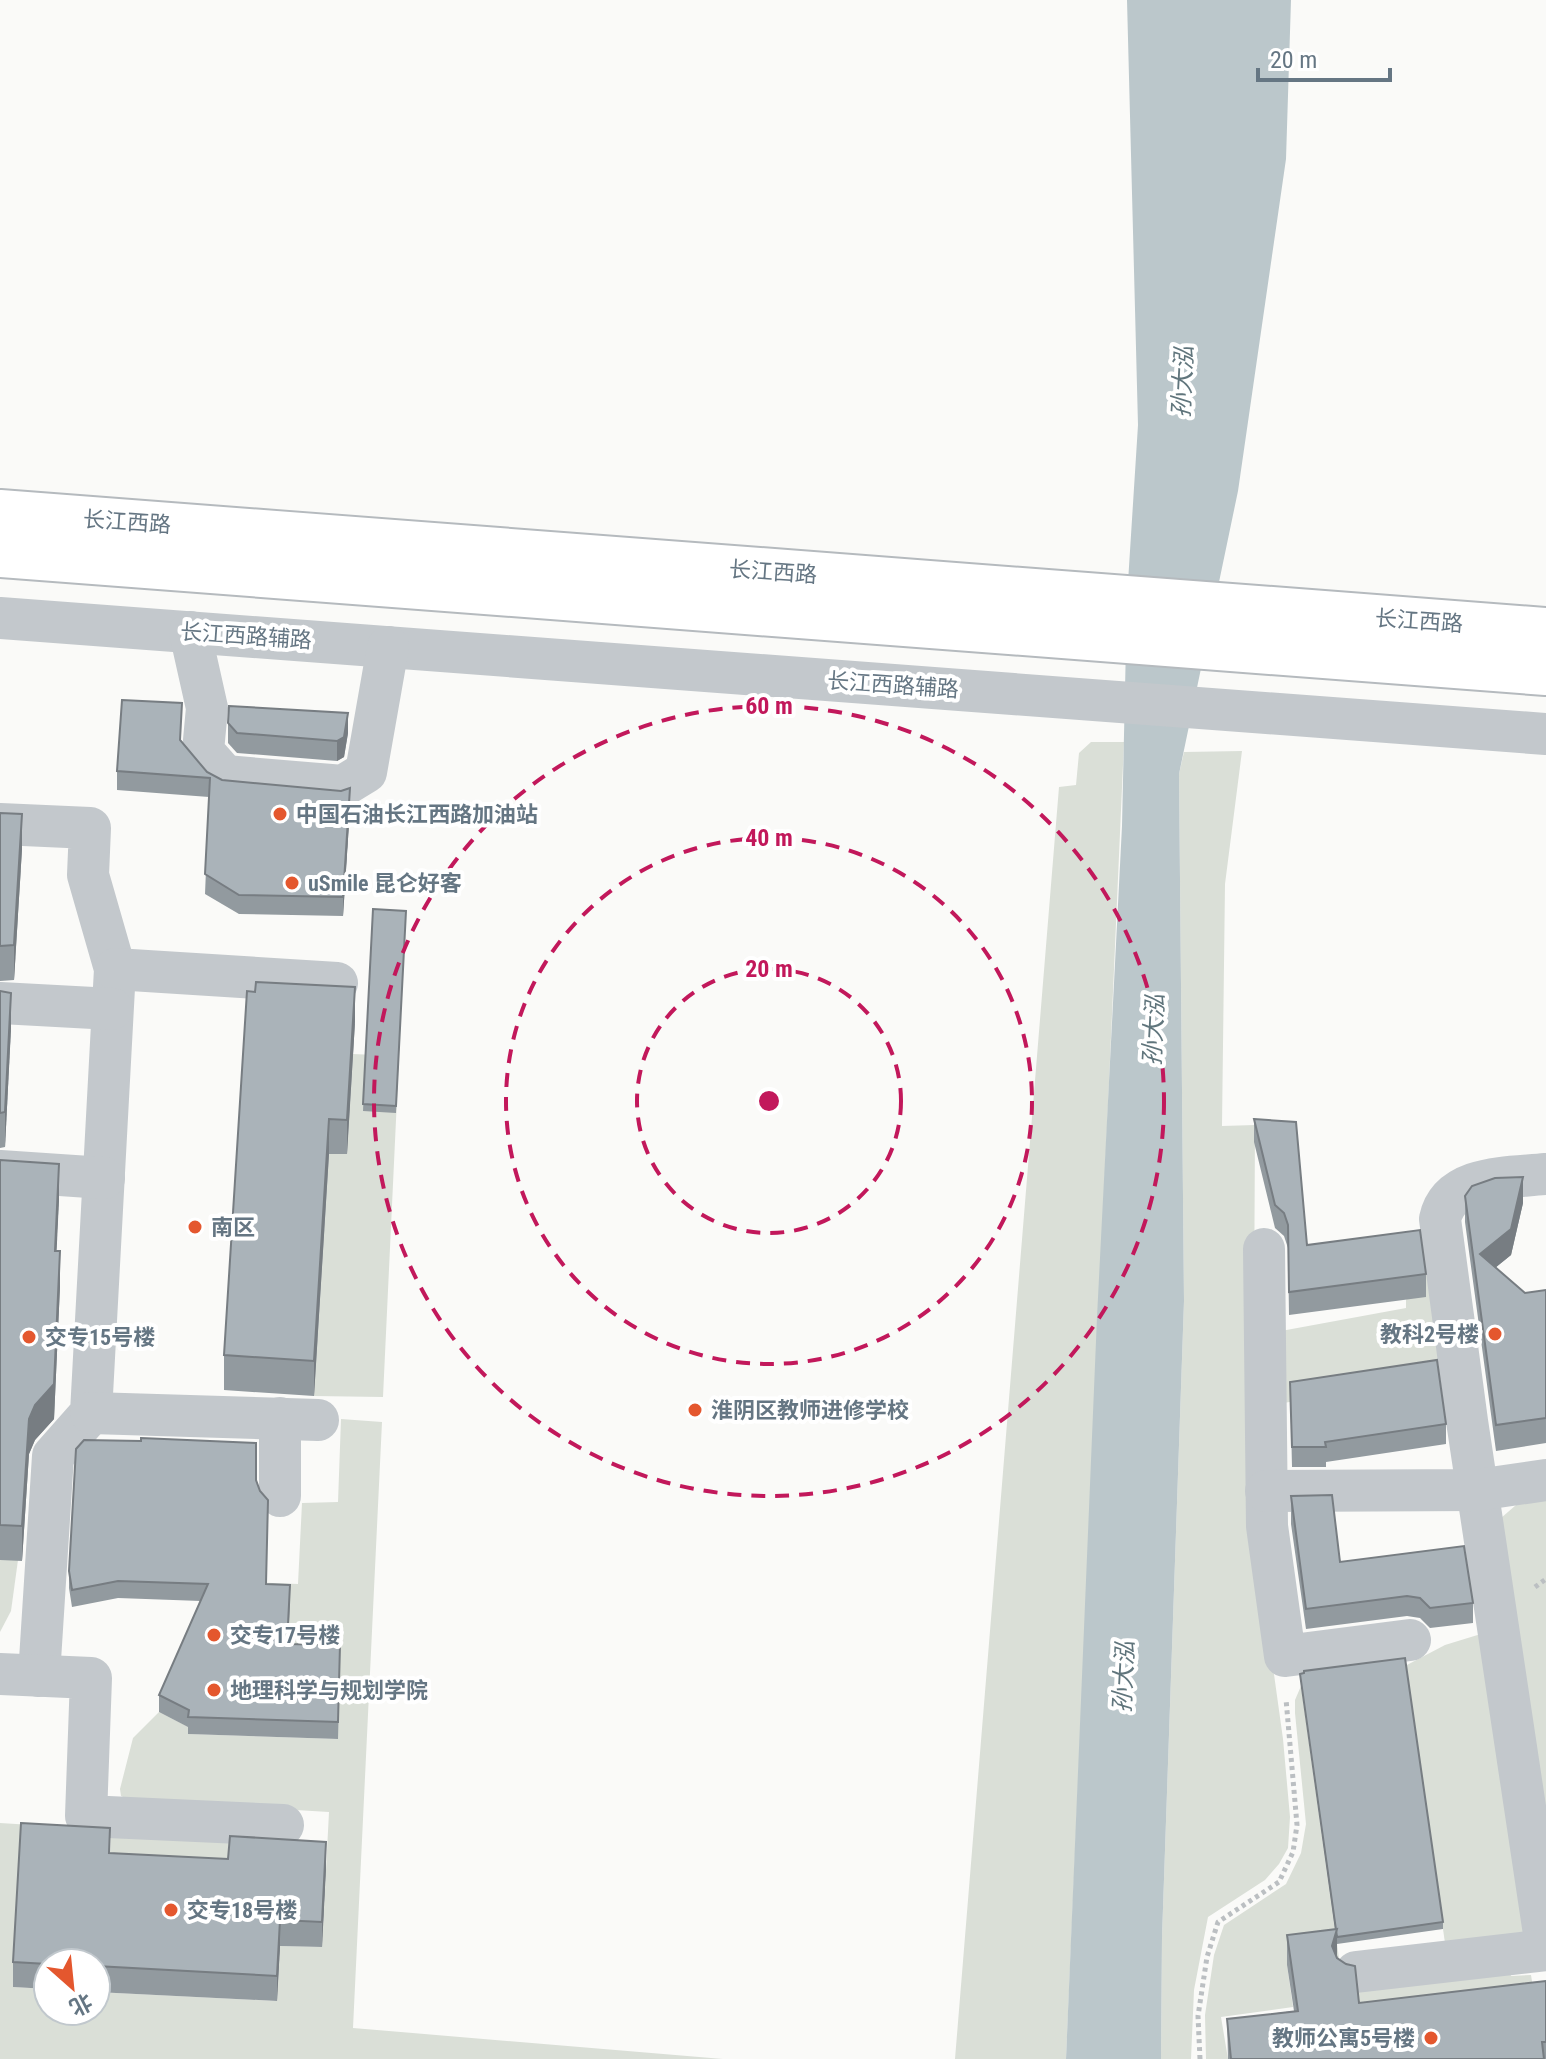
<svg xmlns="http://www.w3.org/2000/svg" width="1546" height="2059" viewBox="0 0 1546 2059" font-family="'Roboto Condensed','Noto Sans SC',sans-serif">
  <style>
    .green { fill: #dadfd7 }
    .water { fill: #bbc7cb }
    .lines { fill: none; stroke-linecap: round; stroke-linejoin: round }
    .major-casing { stroke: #b5babe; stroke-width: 48 }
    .path { stroke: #bbbfc2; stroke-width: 5; stroke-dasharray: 4 4; stroke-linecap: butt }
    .minor { stroke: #c3c8cc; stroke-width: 42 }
    .major { stroke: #fff; stroke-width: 44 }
    .wall { fill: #929a9f }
    .shaded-wall { fill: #777d82 }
    .building { fill: #aab3b9; stroke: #777d82; stroke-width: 2 }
    .ring { fill: none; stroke: #c2185b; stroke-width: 4; stroke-dasharray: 14 10 }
    .poi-dot { fill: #e4572e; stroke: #fff; stroke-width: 3 }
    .labels { text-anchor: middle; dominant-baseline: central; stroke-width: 8; stroke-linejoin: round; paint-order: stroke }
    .street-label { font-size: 22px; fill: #657683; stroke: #fff }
    .poi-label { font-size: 22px; font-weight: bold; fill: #657683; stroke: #fff; text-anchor: start }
    .water-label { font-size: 24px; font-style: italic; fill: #60757c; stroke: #fff }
    .centre { fill: #c2185b; stroke: #fff; stroke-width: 4 }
    .ring-label { font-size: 24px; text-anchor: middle; font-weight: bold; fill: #c2185b; stroke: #fff; stroke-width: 8; stroke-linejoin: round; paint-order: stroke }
  </style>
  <rect width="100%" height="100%" fill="#fafaf8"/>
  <g class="green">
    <path d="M1091,742H1124L1066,2059H955L1059,787L1076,785L1079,753Z"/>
    <path d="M1242,751L1225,884L1222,1126L1255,1125L1253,1523L1283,1739L1290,1817L1288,1848L1279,1864L1265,1880L1208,1917L1194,1990L1191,2059H1161L1162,1937L1184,1301L1179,774L1184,752Z"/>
    <path d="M353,1054L399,1056L383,1397L314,1396L329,1154H347Z"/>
    <path d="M1432,1249L1449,1378L1283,1403L1281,1331L1406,1308V1300Z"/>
    <path d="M341,1419L382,1422L353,2028L723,2059H0V1823L64,1827L13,1987L48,1989V2011H96V1992L277,2001L280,1946L322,1947L329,1812L129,1800L121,1796L120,1789L133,1738L159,1712L189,1727V1734L338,1739L278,1660L250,1582L298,1584L302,1503L338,1502Z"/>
    <path d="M1546,1489V1842L1501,1518L1523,1499Z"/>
    <path d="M0,1559L18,1560L11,1611L0,1632Z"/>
    <path d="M1484,1633L1525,1932L1445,1943L1405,1666L1445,1645Z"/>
    <path d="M1301,1686L1339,1958L1287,1965L1293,2007L1221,2017L1228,2059H1206L1205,2015L1214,1955L1224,1925L1286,1884L1301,1853L1306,1824L1295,1713V1700Z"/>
    <path d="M111,1831L283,1842L228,1885L109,1879Z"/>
    <path d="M1508,1958L1511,1976L1531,1975L1537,2012L1359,2033L1354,1979Z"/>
  </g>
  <path class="water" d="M1127,0H1291L1286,159L1238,491L1179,774L1184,1301L1162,1937L1161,2059H1066L1097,1317L1122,826L1127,598L1138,425Z"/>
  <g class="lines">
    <g class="major-casing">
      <g id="major">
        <path d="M0,512L1546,630"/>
        <path d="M0,555L1546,673"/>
      </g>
    </g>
    <g class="path">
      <path d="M1535,1587L1546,1579"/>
      <path d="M1200,2059L1198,2016L1207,1957L1218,1922L1279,1882L1293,1852L1297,1825L1286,1699"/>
    </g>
    <g class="minor">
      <path d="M0,618L1546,734"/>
      <path d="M190,632L207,708L203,751L225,776L343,786L366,772L388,647"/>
      <path d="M0,824L90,828L88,875L115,969L91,1413L53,1456L39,1676"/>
      <path d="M115,969L337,983"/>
      <path d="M0,1003L112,1009"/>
      <path d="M0,1171L104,1178"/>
      <path d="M1546,1174C1509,1178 1450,1174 1440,1219L1467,1421L1546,1947"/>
      <path d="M1264,1249L1267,1526L1285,1656L1410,1640"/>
      <path d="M91,1413L318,1420"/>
      <path d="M1266,1491L1477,1490L1546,1480"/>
      <path d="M280,1496V1418"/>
      <path d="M0,1674L91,1678L86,1816L283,1825"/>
      <path d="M1356,1972L1546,1950"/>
    </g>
    <use href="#major" class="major"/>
  </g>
  <g class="wall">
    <path d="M228,723L348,733L344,757L337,761L237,753L228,743Z"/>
    <path d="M181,740L207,772L222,780L350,808L343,916L239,914L205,894L209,797L117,790V771Z"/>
    <path d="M0,813L22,849L14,980L0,981Z"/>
    <path d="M373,909L406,911L396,1113L363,1111Z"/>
    <path d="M0,991L11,1028L5,1147L0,1148Z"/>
    <path d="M355,1022L347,1154H329L314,1396L224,1390V1355Z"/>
    <path d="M1254,1119L1307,1245L1426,1274V1297L1289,1315L1288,1248L1284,1236L1275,1228L1254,1142Z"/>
    <path d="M0,1160L59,1199L56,1251L60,1286L54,1419L35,1440L29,1454L22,1561L0,1560Z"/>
    <path d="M1465,1196L1523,1203L1511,1255L1495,1268L1525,1293L1546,1290V1443L1496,1451L1465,1222Z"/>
    <path d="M1290,1382L1446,1424V1444L1326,1462V1467H1292Z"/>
    <path d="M256,1480L266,1584L290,1602L288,1644L340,1662L338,1739L188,1734V1727L159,1712V1695L201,1601L118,1598L72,1607L69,1588V1571Z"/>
    <path d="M1291,1496L1340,1562L1473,1603V1623L1430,1628L1420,1618L1407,1616L1306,1629L1291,1524Z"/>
    <path d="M1300,1674L1443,1922V1929L1337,1944V1943V1958L1359,2003L1546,1981V2059H1228L1227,2019L1294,2011L1287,1965V1935L1335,1929Z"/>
    <path d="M110,1853L326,1867L322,1947L280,1946L277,2001L96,1992V1963H48V1989L13,1987V1962Z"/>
  </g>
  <g class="shaded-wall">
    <path d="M348,713V733L344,757L337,761V741Z"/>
    <path d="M350,788V808L343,916V897Z"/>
    <path d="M22,814V849L14,980V945Z"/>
    <path d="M355,987V1022L347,1154V1120Z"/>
    <path d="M11,993V1028L5,1147V1112Z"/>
    <path d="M329,1119V1154L314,1396V1361Z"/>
    <path d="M59,1164V1199L55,1286V1251Z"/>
    <path d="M1523,1177V1203L1511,1255L1480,1280V1254Z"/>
    <path d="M60,1251V1286L54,1419L35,1440L29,1454L22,1561V1526L29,1419Z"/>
    <path d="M326,1842V1867L322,1947V1922Z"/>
    <path d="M280,1920V1946L277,2001V1976Z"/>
    <path d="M1337,1929V1958L1332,1946Z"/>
  </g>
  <g class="building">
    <path d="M122,700L182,703L180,740L207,772L222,780L341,791L350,788L343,897L239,895L205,874L210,778L117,771Z"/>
    <path d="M229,706L348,713L344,737L337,741L237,733L228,723Z"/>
    <path d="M0,813L22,814L14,945L0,946Z"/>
    <path d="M373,909L406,911L396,1106L363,1104Z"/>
    <path d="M256,982L355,987L347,1120L329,1119L314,1361L224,1355L247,991L255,992Z"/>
    <path d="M0,991L11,993L5,1112L0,1113Z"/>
    <path d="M1254,1119L1296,1122L1307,1245L1420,1230L1426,1274L1289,1292L1288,1225L1284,1213L1275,1205Z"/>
    <path d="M0,1160L59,1164L55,1251H60L54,1384L35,1405L29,1419L22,1526L0,1525Z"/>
    <path d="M1523,1177L1511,1229L1480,1254L1525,1293L1546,1290V1418L1496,1425L1465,1196L1472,1186L1495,1178Z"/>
    <path d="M1437,1360L1446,1424L1325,1442L1326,1447H1292L1290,1382Z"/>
    <path d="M141,1438L256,1443V1480L260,1491L268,1500L266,1584L290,1585L287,1644L340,1645L338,1722L188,1717L189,1710L159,1695L208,1584L118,1581L72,1590L69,1571L76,1449L84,1440L141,1441Z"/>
    <path d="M1332,1495L1340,1562L1464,1546L1473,1603L1430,1608L1420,1598L1407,1596L1306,1609L1291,1496Z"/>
    <path d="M1405,1658L1443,1922L1337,1937L1300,1674L1304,1673V1671Z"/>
    <path d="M21,1823L110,1828L109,1853L228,1859L230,1836L326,1842L322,1922L280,1920L277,1976L96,1966V1963L48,1964L13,1962Z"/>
    <path d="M1337,1929L1332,1946L1337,1958L1346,1964L1355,1966L1359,2003L1546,1981V2042H1542L1544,2059H1231L1227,2019L1298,2011L1287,1935Z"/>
  </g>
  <g class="ring">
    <circle cx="769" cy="1101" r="132"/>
    <circle cx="769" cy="1101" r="263"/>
    <circle cx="769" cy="1101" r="395"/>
  </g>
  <g class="poi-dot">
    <circle cx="280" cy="814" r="8"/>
    <circle cx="292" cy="883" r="8"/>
    <circle cx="195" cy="1227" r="8"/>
    <circle cx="1495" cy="1334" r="8"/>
    <circle cx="29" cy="1337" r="8"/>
    <circle cx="695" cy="1410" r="8"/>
    <circle cx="214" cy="1635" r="8"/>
    <circle cx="214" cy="1690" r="8"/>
    <circle cx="171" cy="1910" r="8"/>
    <circle cx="1431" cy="2038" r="8"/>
  </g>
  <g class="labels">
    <g class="street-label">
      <text transform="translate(127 522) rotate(4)">长江西路</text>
      <text transform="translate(773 572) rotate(4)">长江西路</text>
      <text transform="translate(1419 621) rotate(4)">长江西路</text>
      <text transform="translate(246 636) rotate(4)">长江西路辅路</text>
      <text transform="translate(893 685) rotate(4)">长江西路辅路</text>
    </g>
    <g class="poi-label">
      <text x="296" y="814">中国石油长江西路加油站</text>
      <text x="308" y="883">uSmile 昆仑好客</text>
      <text x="211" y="1227">南区</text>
      <text x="1479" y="1334" text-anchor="end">教科2号楼</text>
      <text x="45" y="1337">交专15号楼</text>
      <text x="711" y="1410">淮阴区教师进修学校</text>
      <text x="230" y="1635">交专17号楼</text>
      <text x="230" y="1690">地理科学与规划学院</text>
      <text x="187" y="1910">交专18号楼</text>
      <text x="1415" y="2038" text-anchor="end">教师公寓5号楼</text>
    </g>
    <g class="water-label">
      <text transform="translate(1183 382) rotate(-87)">孙大泓</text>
      <text transform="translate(1154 1030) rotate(-87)">孙大泓</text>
      <text transform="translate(1124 1677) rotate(-87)">孙大泓</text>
    </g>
  </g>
  <circle cx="769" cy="1101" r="12" class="centre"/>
  <g class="ring-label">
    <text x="769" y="714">60 m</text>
    <text x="769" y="846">40 m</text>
    <text x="769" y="977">20 m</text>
  </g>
  <g transform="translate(72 1987) rotate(153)"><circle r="38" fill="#ffffff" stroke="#c1c8cd" stroke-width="2"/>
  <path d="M0-6L14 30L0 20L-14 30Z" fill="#e4572e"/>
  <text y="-12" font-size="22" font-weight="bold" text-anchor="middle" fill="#657683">北</text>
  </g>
  <path d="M1258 68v12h132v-12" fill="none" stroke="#657683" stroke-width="4"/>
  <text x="1270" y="68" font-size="24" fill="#657683" stroke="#ffffff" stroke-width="6" paint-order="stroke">20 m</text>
</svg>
